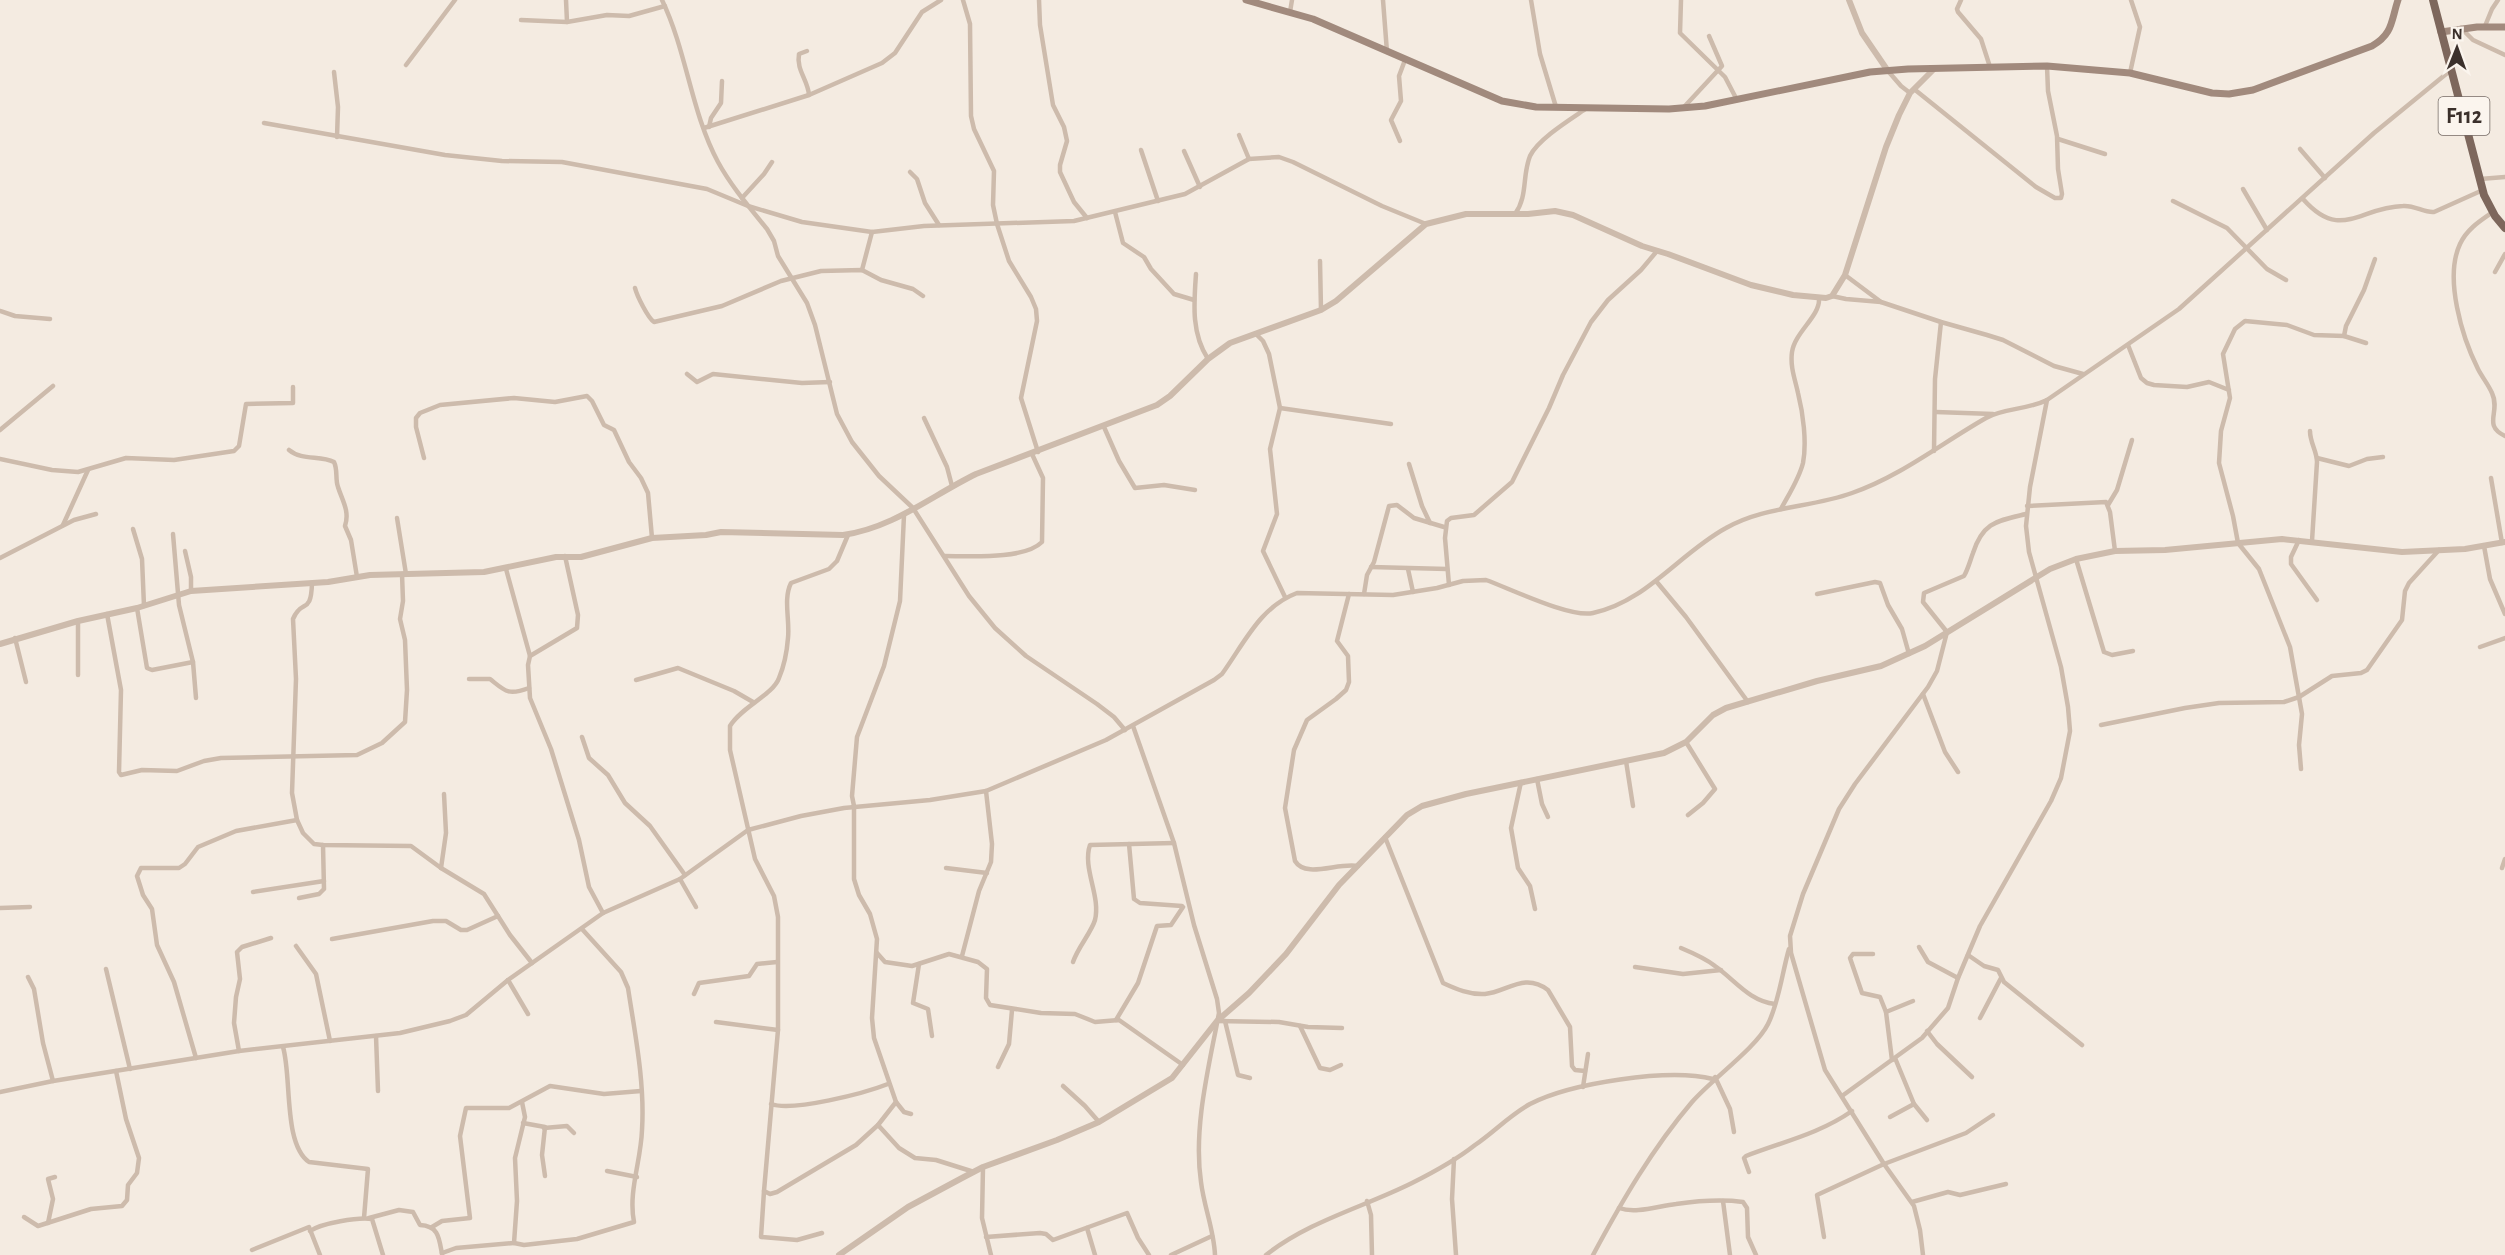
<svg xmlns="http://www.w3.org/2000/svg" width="2505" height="1255" viewBox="0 0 2505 1255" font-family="'Alegreya Sans',sans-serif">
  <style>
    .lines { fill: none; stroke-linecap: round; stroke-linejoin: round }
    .minor { stroke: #cdbbac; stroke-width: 4.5 }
    .tertiary { stroke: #cdbbac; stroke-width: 6 }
    .secondary { stroke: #a18a7d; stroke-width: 7 }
    .primary { stroke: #7d675c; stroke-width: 8 }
    .labels { text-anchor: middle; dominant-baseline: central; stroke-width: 5; stroke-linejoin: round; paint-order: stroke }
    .shield { fill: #fbf5ee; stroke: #756b66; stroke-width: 1.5 }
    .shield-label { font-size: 22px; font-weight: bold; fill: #3b302b }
  </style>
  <rect width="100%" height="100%" fill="#f4ebe1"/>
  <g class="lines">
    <g class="minor">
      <path d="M566,0L567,22"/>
      <path d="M662,0C687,52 691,112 718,162C731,186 750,208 767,229L774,241L778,256L807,303L815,325L837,414L852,442L879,476L913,508L969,596L995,628L1026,656L1097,704L1114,717L1125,730"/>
      <path d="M963,0L970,24L971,116L974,129L994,171L993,205L997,224L1009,261L1031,297L1036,309L1037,321L1021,398L1038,452"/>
      <path d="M1039,0L1040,25L1053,105L1064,127L1067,141L1060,165V172L1074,202L1087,218"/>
      <path d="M1383,0L1387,52"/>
      <path d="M1531,0L1540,54L1556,107"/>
      <path d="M1681,0L1680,33L1725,77L1737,100"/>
      <path d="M1961,0L1957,9L1958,12L1981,39L1990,67"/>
      <path d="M1290,12L1292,0"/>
      <path d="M521,20L567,22L607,15L629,16L665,6"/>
      <path d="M2485,26L2492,9L2498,0"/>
      <path d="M2461,28L2473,40L2505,55"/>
      <path d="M807,51L799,54C796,70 808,80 809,95"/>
      <path d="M406,65L455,0"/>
      <path d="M1888,71L1901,86L1910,93"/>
      <path d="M334,72L338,107L337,137"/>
      <path d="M2130,73L2140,27L2131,0"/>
      <path d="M1914,89L2036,187L2055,198H2061L2062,194L2058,169L2057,136L2048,91L2047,66"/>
      <path d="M1684,107L1722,66L1709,36"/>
      <path d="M264,123L445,155L502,161L562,162L707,189L748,206L802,222L872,232L924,226L1074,221L1185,194L1249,159L1279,157L1293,162L1382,206L1426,224"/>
      <path d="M709,127L711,118L721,103L722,81"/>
      <path d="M704,128L809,95L882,63L895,53L922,12L941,0"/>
      <path d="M1239,135L1249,159"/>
      <path d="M2058,139L2105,154"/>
      <path d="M1400,141L1391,120L1401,101L1399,76L1405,60"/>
      <path d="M2300,149L2325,178"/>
      <path d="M1141,150L1158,201"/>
      <path d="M1184,151L1200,187"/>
      <path d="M910,172L917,179L925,203L939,225"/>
      <path d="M2480,179L2505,177"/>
      <path d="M2243,189L2267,230"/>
      <path d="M742,198L764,174L772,162"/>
      <path d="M2303,199C2341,242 2359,207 2403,206C2415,205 2424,213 2434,212L2483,190"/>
      <path d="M2173,201L2227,228L2267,269L2286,280"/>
      <path d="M1115,212L1123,243L1144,257L1151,269L1174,294L1194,300"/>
      <path d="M2493,212C2480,221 2467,229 2460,244C2444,278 2462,337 2478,369C2482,377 2488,384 2492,393C2501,412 2482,425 2505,436"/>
      <path d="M1515,214C1528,196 1522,176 1530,156C1538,139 1571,119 1587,108"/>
      <path d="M1320,261L1321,310"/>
      <path d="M862,270L872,232"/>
      <path d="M2495,272L2505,254"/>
      <path d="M1196,274C1194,303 1191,333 1208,359"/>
      <path d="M1845,275L1881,302"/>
      <path d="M635,288C637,296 648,318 654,322L722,306L781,281L821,271L862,270L881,280L913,289L923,296"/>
      <path d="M1832,296L1846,299L1881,302L1941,322L1987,335L2003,340L2054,366L2083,374"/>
      <path d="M0,311L15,316L50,319"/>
      <path d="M1256,334L1263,341L1269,354L1280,408L1270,449L1277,514L1263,551L1285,597"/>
      <path d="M2344,336L2346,326L2364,290L2375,259"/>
      <path d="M2128,345L2141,378L2147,383L2154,385L2187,387L2209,382L2229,390"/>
      <path d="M687,374L697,382L713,374L802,383L830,382"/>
      <path d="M1280,408L1391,424"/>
      <path d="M1936,412L1993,414"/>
      <path d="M924,418L947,467L952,486"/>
      <path d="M1104,427L1119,461L1135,488L1164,485L1195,490"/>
      <path d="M0,430L53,386"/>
      <path d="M2310,431C2310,443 2317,451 2317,462L2312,541"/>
      <path d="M289,450C302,461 320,455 334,462C338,470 335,479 338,487C342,500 350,511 345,526L351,540L357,577"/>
      <path d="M1934,451L1935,379L1941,322"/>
      <path d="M424,458L416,427V418L420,413L440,405L514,398L555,402L587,396L592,401L604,425L614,430L629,462L641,478L648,493L652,538"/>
      <path d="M2317,458L2349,466L2367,459L2383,457"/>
      <path d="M0,459L52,470L78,472L126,458L174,460L234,451L239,446L246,404L293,403V387"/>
      <path d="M1409,464L1422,506L1430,523"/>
      <path d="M2491,478L2502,543"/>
      <path d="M2108,505L2117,490L2132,440"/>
      <path d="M2027,506L2106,502L2110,512L2115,551"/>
      <path d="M1781,509C1789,494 1799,479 1803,463C1807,442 1803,413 1798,393C1795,379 1790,367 1792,352C1795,332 1820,316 1819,299"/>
      <path d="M904,515L900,601L884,666L857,737L852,796L854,806V879L859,895L870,914L877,939L872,1018L874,1038L896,1102L904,1112L911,1114"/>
      <path d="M397,518L406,574"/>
      <path d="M63,525L88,470"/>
      <path d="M133,529L142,559L144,606"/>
      <path d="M173,534L179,605L193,662L196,698"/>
      <path d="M848,535L837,561L829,569L791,583C783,599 790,620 788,638C787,651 784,666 779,678C773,695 741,707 730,726V750L755,859L774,896L778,917V1030L764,1191L770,1194L777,1192L856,1145L878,1125L896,1102"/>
      <path d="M2299,540L2291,557V564L2317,600"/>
      <path d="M2484,546L2490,579L2505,614"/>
      <path d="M185,551L191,577V591"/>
      <path d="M565,556L578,615L577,628L530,656L528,665L530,698L551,749L579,840L589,887L603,913"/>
      <path d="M944,556C969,556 1024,560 1042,542L1043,478L1032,454"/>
      <path d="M0,558L74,520L96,514"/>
      <path d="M2076,559L2104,652L2112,655L2133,651"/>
      <path d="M1371,567L1447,569"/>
      <path d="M506,569L530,656"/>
      <path d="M1408,569L1413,592"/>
      <path d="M1656,581L1686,617L1748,702"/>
      <path d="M312,583C311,616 302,598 293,619L296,679L292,793L297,820L303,833L314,844L323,845L411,846L441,868L484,894L510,935L532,963"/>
      <path d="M1449,585L1445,538L1447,521L1451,518L1474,515L1512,482L1549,408L1563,375L1591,322L1608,300L1641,270L1657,251"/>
      <path d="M1349,594L1337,641L1348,656L1349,682L1346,690L1336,699L1307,720L1294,750L1285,808L1295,861C1306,879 1338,862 1358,866"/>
      <path d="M1364,594L1367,575L1374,562L1389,506L1397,505L1414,518L1444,527"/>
      <path d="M1817,594L1875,582L1880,583L1888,605L1902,629L1909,654"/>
      <path d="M137,608L147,668L152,670L193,662"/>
      <path d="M107,614L121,690L119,772L121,775L142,770L177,771L204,761L221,758L357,755L382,743L405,722L407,690L405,640L400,619L403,601L402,574"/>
      <path d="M15,638L26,682"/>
      <path d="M2480,647L2505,638"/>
      <path d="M78,675V621"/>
      <path d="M469,679H490C505,691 508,696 529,688"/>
      <path d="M636,680L678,668L734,691L753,702"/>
      <path d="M1923,694L1945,752L1958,772"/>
      <path d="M2101,725L2185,708L2219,703L2284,702L2299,697L2332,676L2361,673L2367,670L2402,620L2405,591L2409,583L2439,550"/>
      <path d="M1133,726L1174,843L1194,925L1217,999L1219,1013C1209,1066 1193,1128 1201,1182C1204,1207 1214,1230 1215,1255"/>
      <path d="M582,737L589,758L608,775L625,803L650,826L685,875"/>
      <path d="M1686,742L1715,789L1703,803L1688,815"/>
      <path d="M1626,761L1633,806"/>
      <path d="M2301,769L2299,745L2302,714L2290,647L2259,569L2238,543L2233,516L2219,463L2221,431L2230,398L2223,354L2235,329L2245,321L2287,325L2314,335L2344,336L2366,343"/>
      <path d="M1537,779L1542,804L1548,817"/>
      <path d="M1521,782L1511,828L1518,868L1530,886L1535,909"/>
      <path d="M1385,837L1443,983C1456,989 1470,995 1485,994C1507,992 1524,972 1548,990L1570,1027L1572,1066L1575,1070L1585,1071"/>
      <path d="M1129,844L1134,899L1140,903L1182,906"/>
      <path d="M441,868L446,833L444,794"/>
      <path d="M946,868L987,873"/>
      <path d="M2502,868L2505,859"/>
      <path d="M680,879L696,907"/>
      <path d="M253,892L324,881"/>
      <path d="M299,898L319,894L324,889L323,845"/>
      <path d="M0,908L30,907"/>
      <path d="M332,939L433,921H446L461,930H467L498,916"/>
      <path d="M296,946L316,974L330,1041"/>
      <path d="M1919,947L1928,962L1958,978"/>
      <path d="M1681,948C1693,953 1705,958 1715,966C1735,980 1749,1001 1775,1004"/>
      <path d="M877,953L885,962L912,966L949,954L978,962L987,969L986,998L990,1005L1041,1013L1075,1014L1095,1022L1119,1020L1183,1065"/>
      <path d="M1873,954H1853L1850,958L1862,993L1880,997L1886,1012L1913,1001"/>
      <path d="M1968,955L1984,966L1998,970L2004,982L2082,1045"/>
      <path d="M962,956L979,891L991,862L992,844L986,791"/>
      <path d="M1073,962C1078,947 1091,933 1095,920C1101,896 1082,868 1090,845L1174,843"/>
      <path d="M919,964L913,1003L928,1009L932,1036"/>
      <path d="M1635,967L1683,974L1721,970"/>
      <path d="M106,969L130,1069"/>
      <path d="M28,977L34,989L43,1043L53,1081"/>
      <path d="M508,980L528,1014"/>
      <path d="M694,994L699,983L749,976L757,964L777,962"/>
      <path d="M1886,1012L1892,1060"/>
      <path d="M1980,1018L2001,978"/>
      <path d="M1116,1020L1138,983L1157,926L1171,925L1183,907"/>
      <path d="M1217,1021L1279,1022L1308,1027L1342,1028"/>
      <path d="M1225,1021L1238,1075L1250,1078"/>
      <path d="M716,1022L778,1030"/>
      <path d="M1300,1026L1320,1068L1330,1070L1341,1065"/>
      <path d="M1927,1031L1937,1044L1972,1077"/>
      <path d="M376,1036L378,1091"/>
      <path d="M283,1047C292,1077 283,1144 309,1162L368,1169L364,1218"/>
      <path d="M239,1051L234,1023L236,997L240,979L237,952L242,947L271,938"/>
      <path d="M196,1058L174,982L157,945L152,909L143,895L137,876L141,868H179L185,864L198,847L236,831L297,820"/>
      <path d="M1895,1058L1914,1104L1927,1120"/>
      <path d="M998,1067L1009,1044L1012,1010"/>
      <path d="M1715,1077L1730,1109L1734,1132"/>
      <path d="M1063,1086L1085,1106L1099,1122"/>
      <path d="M1583,1087L1588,1054"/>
      <path d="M0,1092L53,1081L239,1051L400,1033L450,1021L466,1015L508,980L603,913L680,879L748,830L801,816L844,808L930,800L986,791L1106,740L1214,680L1222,674C1245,642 1260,607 1297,593L1393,595L1437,588L1463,581L1486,580C1511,589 1570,618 1593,613C1646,602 1680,553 1726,528C1764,506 1811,508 1852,493C1901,476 1942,443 1986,418C2003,408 2027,410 2047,400L2179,309L2374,133L2451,70"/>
      <path d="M1842,1096L1922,1038L1948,1008L1958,978L1980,926L2051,801L2061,778L2070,731L2068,707L2061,667L2029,552L2026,526L2030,487L2047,400"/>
      <path d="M771,1104C793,1112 865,1093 888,1084"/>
      <path d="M1890,1117L1914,1104"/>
      <path d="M523,1123L545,1127L542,1155L545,1176"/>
      <path d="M878,1125L899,1148L915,1158L936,1160L974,1172"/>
      <path d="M544,1128L567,1126L574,1133"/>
      <path d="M1454,1159L1452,1199L1456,1255"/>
      <path d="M983,1167L982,1218L991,1255"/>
      <path d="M607,1171L637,1177"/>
      <path d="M1749,1172L1744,1158L1746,1156C1782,1142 1819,1134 1852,1111"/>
      <path d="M764,1191L761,1237L797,1240L822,1233"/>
      <path d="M1367,1201L1371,1215L1372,1255"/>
      <path d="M1723,1201L1730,1255"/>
      <path d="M1912,1202L1948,1192L1960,1195L2006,1184"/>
      <path d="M1619,1208C1636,1214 1658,1206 1676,1204C1697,1201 1721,1199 1743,1202L1747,1208L1748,1237L1756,1255"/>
      <path d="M24,1217L38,1226L91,1209L122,1206L127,1200L128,1185L137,1173L139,1158L126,1119L116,1071"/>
      <path d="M369,1218L399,1210L413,1212L420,1225C439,1226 439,1238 442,1254"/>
      <path d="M48,1223L53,1199L48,1179L55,1177"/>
      <path d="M432,1227L442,1221L470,1218L460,1136L466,1108H509L550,1086L604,1094L641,1091"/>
      <path d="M1087,1228L1095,1255"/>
      <path d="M310,1231C322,1223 358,1217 372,1219L383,1255"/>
      <path d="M986,1237L1040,1233L1046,1234L1053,1240L1127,1213L1138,1238L1149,1255"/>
      <path d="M1824,1237L1817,1195L1884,1164L1966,1133L1993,1115"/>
      <path d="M514,1243L524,1245L577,1239L634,1222C628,1192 641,1161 642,1130C645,1083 635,1034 628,988L621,972L582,929"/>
      <path d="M252,1250L309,1227L320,1255"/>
      <path d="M442,1253L456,1248L514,1243L517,1201L515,1158L525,1117L522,1102"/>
      <path d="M1171,1255L1212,1236"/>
      <path d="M1266,1255C1309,1221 1364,1207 1412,1183C1434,1172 1456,1160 1475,1145C1494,1132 1510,1115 1530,1104C1571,1083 1668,1068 1713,1079"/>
      <path d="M1593,1255C1622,1201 1652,1149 1692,1102C1712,1079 1756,1048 1768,1024C1779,1002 1782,973 1789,949"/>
      <path d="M1923,1255L1920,1230L1914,1206L1884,1164L1825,1070L1791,953L1790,936L1803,894L1839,809L1855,784L1928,687L1937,671L1947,632L1923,602L1924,593L1964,576C1968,569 1970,561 1973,553C1983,522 1997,521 2026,514"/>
    </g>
    <g class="tertiary">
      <path d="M1849,0L1862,33L1888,71"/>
      <path d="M0,644L78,621L137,608L191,591L328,582L370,575L484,572L556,557H581L652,538L706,535L721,532L843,535C893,528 931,496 976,474L1157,405L1170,396L1208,359L1230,343L1321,310L1336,301L1426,224L1466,214H1528L1555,211L1573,215L1642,246L1668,254L1751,285L1793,295L1826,298L1832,296L1845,275L1886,147L1899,115L1910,93L1934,69"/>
      <path d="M839,1255L908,1207L962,1178L983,1167L1057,1140L1099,1122L1172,1078L1217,1021L1249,993L1286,954L1339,885L1407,815L1422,806L1466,794L1664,753L1686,742L1713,715L1726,708L1817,681L1881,666L1925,646L2050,569L2076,559L2115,551L2165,550L2282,539L2402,552L2465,549L2505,542"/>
    </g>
    <g class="secondary">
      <path d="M1246,0L1313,19L1502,101L1536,107L1669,109L1705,106L1870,72L1908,69L2047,66L2130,73L2212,93L2229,94L2253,90L2372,46C2393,34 2391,21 2398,0"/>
      <path d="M2441,32L2477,27H2505"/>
    </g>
    <path class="primary" d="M2433,0L2484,195L2495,216L2505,228"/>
  </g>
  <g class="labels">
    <rect class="shield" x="2438.5" y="97" width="51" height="38" rx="4.5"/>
    <g class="shield-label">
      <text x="2464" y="116">F112</text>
    </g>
  </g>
  <g transform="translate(2457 48) rotate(1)" stroke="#fbf5ee" stroke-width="4.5" paint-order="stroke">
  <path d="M0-4.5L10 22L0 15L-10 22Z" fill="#3b302b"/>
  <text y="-9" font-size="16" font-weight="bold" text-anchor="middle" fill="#3b302b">N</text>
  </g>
</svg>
